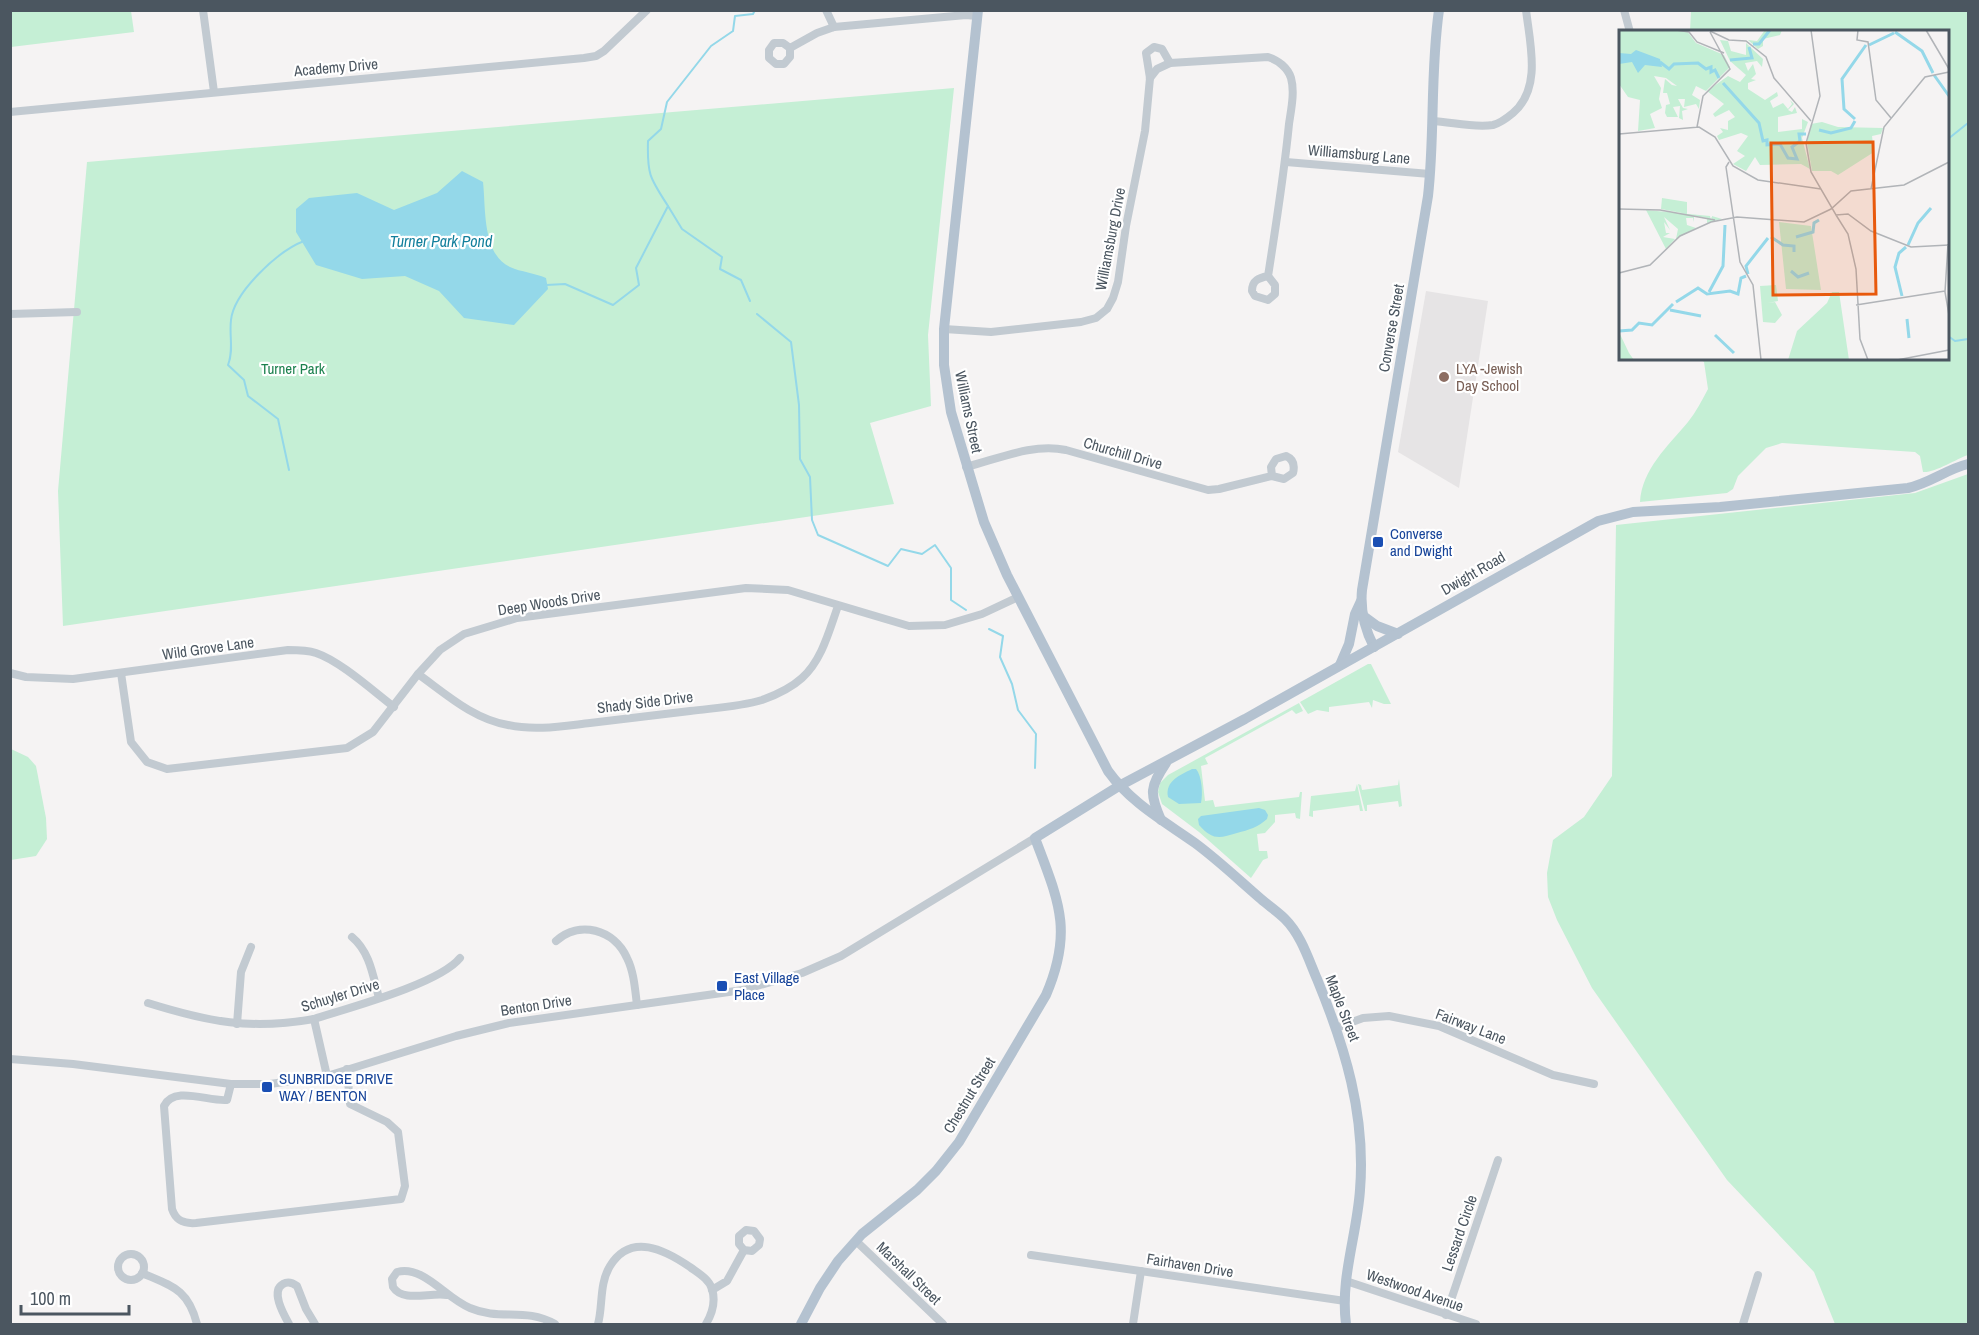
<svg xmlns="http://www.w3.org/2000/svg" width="1979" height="1335" viewBox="0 0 1979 1335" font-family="'Archivo Narrow',sans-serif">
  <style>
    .education { fill: #e6e4e5 }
    .green { fill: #c5efd5 }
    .water { fill: #94d8e9 }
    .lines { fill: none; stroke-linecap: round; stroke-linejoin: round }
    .stream { stroke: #94d8e9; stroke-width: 2 }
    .minor { stroke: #c2cad1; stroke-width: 8 }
    .major { stroke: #b4c2d0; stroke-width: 10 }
    .education-dot { fill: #8d6e63; stroke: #fff; stroke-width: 2 }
    .transit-dot { fill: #1a4fb4; stroke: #fff; stroke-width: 2 }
    .labels { text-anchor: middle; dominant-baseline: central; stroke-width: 4.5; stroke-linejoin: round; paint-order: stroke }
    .street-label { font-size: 15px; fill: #4b5660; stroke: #fff }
    .park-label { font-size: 15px; fill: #1c814e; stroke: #fff }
    .education-label { font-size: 15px; fill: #785e54; stroke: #fff; text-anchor: start }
    .transit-label { font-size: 15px; fill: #164399; stroke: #fff; text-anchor: start }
    .water-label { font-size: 16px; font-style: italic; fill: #137f9c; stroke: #fff }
    .inset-river { fill: none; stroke: #94d8e9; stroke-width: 3 }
    .inset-road { fill: none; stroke: #b1b4b8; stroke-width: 1.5 }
    .view { fill: #e8590c; fill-opacity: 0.15; stroke: #e8590c; stroke-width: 3 }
    .inset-edge { fill: none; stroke: #4b5660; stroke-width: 3 }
  </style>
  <rect width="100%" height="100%" fill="#f5f3f3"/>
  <path class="education" d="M1426,291L1488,301L1459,488L1398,452Z"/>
  <g class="green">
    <path d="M10,11H131L134,32L11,47Z"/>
    <path d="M1691,11H1968V455C1956,459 1935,473 1923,472L1920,456L1915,452L1782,443L1766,448L1738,476L1733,489L1727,493L1640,502C1642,469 1668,446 1688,422C1696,412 1702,400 1708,389L1704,362L1701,359L1948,358V32L1690,31Z"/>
    <path d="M954,88L928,335L931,406L870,423L894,504L63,626L58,491L87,162Z"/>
    <path d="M1968,474V1323L1950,1324H1835L1814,1272L1727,1180L1592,988L1557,920L1548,897L1547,873L1553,840L1584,817L1612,776L1616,525L1915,493Z"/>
    <path d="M1368,664H1371L1391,704H1384L1373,700L1372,708L1369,702L1329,707V712L1317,710L1308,714L1300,702Z"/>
    <path d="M1299,703L1303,711L1296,714L1292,710L1205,758L1208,764L1201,766L1205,801L1213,800L1215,807L1299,797L1300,792H1302L1300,819L1296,818L1295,813L1275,815V822L1265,833L1257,834L1259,851H1267L1268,858L1263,860L1251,878L1199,832L1162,804L1158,792L1160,783L1168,775Z"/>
    <path d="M11,749L28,757L36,766L46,818L47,839L36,856L11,860Z"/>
    <path d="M1399,779L1402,806L1399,807L1398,801L1367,805V811H1365L1358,784L1361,785L1362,790L1398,785Z"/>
    <path d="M1357,784L1363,811H1360L1359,805L1313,811V817L1309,816L1311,796L1355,791Z"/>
  </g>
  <g class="water">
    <path d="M462,171L483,182C486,208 482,254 510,267C521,272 535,273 546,278L548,289L514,325L464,318L439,291L405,276L362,279L316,265L296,232V209L309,198L357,193L394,210L437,193Z"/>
    <path d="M1192,769H1196C1202,776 1203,794 1201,803L1179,804L1168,797C1165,781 1180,775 1192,769Z"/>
    <path d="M1259,808L1265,810L1268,815L1267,819C1258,827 1249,830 1237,833C1220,838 1213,841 1199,825L1198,819L1201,816Z"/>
  </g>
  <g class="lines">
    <g class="stream">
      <path d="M1948,139L1968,123"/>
      <path d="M668,206L682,229L722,257L720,269L741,280L750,301"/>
      <path d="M546,285L565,284L613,305L639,285L636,268L668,206C650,178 647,175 648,141L661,129L667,102L711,46L733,31L735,16L753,14L755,10"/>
      <path d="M757,314L791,342L799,405L800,459L810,477L812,520L818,535L888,566L901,549L922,554L935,545L951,568V600L966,610"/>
      <path d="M1948,336L1955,341L1968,339"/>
      <path d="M289,470L278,419L248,396L244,380L228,365C234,350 229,336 231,320C234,292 278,251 304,241"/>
      <path d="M989,629L1003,636L1000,657L1012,684L1018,710L1036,734L1035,768"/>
    </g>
    <g class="minor">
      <path d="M203,10L214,92"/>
      <path d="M826,10L834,27"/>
      <path d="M1624,10L1630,32"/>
      <path d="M790,48V57L784,64H776L769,58V50L774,43H783L790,48L817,33L834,27L966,15L977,16"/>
      <path d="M1150,78L1157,69L1170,63"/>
      <path d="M10,112L584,58L596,56L604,51L647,10"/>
      <path d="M1432,121C1452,122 1473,128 1493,125C1501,123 1507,118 1513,113C1542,88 1530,44 1526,10"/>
      <path d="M1286,162L1430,174"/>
      <path d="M10,314L77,312"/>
      <path d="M944,329L991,332L1081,322L1096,318L1107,309L1113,298L1118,282L1126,226L1145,131L1150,78L1146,53L1154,47L1162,49L1170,63L1268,57C1278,60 1288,68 1291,78C1295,92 1291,110 1289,124C1284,175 1276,225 1268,276C1259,278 1252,280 1252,291L1255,296L1268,300L1275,294V285L1268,276"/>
      <path d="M966,467C998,459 1032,443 1066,450L1208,490L1219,489L1272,476L1284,479L1293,473C1295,465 1293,459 1286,456L1276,459L1271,467L1272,476"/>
      <path d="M10,673L26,677L73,679L288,650C297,650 307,650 316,653C340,661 373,691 394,707"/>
      <path d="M121,673L131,742L147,762L167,769L347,748L373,732L418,674L440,650L464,634L517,618L746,588L788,590L909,626L945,625L982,614L1018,597"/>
      <path d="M418,674C446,694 473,719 508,725C535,731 563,726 590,723C623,719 657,715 690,711C713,708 739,707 762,700C776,695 791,688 802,678C822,660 829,631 838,606"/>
      <path d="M352,937C370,952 373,976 379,998"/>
      <path d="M556,941C579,920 614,929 627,958C634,972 635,989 637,1005"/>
      <path d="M148,1003C209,1022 250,1030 314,1019C348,1008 439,984 460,958"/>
      <path d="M314,1019L327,1076"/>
      <path d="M237,1024L241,972L251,947"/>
      <path d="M1336,1028L1363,1018L1389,1016L1439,1026L1553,1075L1594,1084"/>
      <path d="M10,1059L73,1064L231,1084H270L327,1076L456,1036L509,1023L743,990L802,973L841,956L1035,838"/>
      <path d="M231,1084L227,1100C209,1102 174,1085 164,1106L172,1209C176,1221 184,1224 196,1223L401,1199L405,1186L398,1132L387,1122L350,1104L347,1069"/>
      <path d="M856,1241L943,1324"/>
      <circle cx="131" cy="1267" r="13"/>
      <path d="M1031,1255L1345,1301"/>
      <path d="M142,1273C172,1286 188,1289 197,1324"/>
      <path d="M1346,1281L1476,1324"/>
      <path d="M712,1290L727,1281L744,1250L752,1251L759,1245L760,1239L754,1231L746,1230L739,1236V1244L744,1250"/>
      <path d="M447,1295C430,1292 403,1303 393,1287L392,1279L397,1272C424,1265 445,1298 470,1308C500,1321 525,1307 555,1324"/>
      <path d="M1446,1315L1498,1160"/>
      <path d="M289,1324C284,1315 270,1291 283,1284C288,1281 293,1283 297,1286L306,1309L315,1324"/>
      <path d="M598,1324C603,1306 599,1284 610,1266C631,1232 665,1250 690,1267C698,1273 709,1279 712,1289C716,1302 712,1314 706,1324"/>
      <path d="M1133,1324L1141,1271"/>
      <path d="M1743,1324L1758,1275"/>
    </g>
    <g class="major">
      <path d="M978,10L944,329V365L951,412L984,522L1007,575L1108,771C1131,803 1164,821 1195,843C1218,860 1239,880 1261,899C1269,906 1278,912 1285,919C1301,935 1308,958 1317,979C1345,1047 1366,1115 1360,1190C1357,1235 1340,1278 1346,1324"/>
      <path d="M1362,615L1377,626L1398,634"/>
      <path d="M1374,647C1364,628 1360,611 1362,590L1428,196C1435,134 1430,72 1439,10"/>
      <path d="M1340,665L1349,644L1355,614L1361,601"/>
      <path d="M1161,820C1149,793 1150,787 1166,763"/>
      <path d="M801,1324L820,1288L838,1261L862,1234L917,1190L936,1171L959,1142L1046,995C1074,930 1058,900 1035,838L1119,786L1245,719L1598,521L1633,512L1720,507L1908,488C1930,483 1947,469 1968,464"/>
    </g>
  </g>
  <circle class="education-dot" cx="1444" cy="377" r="6"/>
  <g class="transit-dot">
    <rect x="1372" y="536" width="12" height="12" rx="3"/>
    <rect x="716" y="980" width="12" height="12" rx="3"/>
    <rect x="261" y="1081" width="12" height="12" rx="3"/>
  </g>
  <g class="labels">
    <g class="street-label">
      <text transform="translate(336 67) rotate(-5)">Academy Drive</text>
      <text transform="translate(1359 154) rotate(5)">Williamsburg Lane</text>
      <text transform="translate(1110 239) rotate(-79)">Williamsburg Drive</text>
      <text transform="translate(1391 328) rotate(-80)">Converse Street</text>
      <text transform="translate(969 412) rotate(78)">Williams Street</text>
      <text transform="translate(1123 453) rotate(16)">Churchill Drive</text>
      <text transform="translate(1473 573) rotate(-30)">Dwight Road</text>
      <text transform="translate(549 602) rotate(-9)">Deep Woods Drive</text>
      <text transform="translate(208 648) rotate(-8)">Wild Grove Lane</text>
      <text transform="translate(645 702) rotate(-7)">Shady Side Drive</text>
      <text transform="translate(340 995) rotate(-17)">Schuyler Drive</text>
      <text transform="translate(536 1005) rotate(-9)">Benton Drive</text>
      <text transform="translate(1343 1008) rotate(69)">Maple Street</text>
      <text transform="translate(1471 1026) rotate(21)">Fairway Lane</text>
      <text transform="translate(969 1095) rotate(-59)">Chestnut Street</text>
      <text transform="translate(1459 1233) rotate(-71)">Lessard Circle</text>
      <text transform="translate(1190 1265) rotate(9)">Fairhaven Drive</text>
      <text transform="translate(909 1273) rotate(44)">Marshall Street</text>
      <text transform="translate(1415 1290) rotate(19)">Westwood Avenue</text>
    </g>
    <g class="park-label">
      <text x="293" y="368">Turner Park</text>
    </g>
    <g class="education-label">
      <text x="1456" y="368">LYA -Jewish<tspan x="1456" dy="17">Day School</tspan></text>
    </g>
    <g class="transit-label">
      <text x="1390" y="533">Converse<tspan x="1390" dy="17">and Dwight</tspan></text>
      <text x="734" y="977">East Village<tspan x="734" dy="17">Place</tspan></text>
      <text x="279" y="1078">SUNBRIDGE DRIVE<tspan x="279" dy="17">WAY / BENTON</tspan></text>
    </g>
    <g class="water-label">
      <text x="441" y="241">Turner Park Pond</text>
    </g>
  </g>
  <g transform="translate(1619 30)">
    <rect width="330" height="330" fill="#f5f3f3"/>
    <path d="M0,0L68,1L77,13L105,25L111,37L87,61L77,56L73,65L81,70L80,79L77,74L65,77L66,69H59L64,78L69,79L63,81L64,90L60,88L61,76L54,77L59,87H48L46,83L47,75L51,74L48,63H44L46,49L53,55L58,56L47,48L35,46L42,58L40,69L43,78L31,84L36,98L19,101L21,70L9,67L0,54ZM146,0H163L161,5L144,9V16L139,19L129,10L138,11ZM101,10L109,11L112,21L127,25V13L144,29L143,37L138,31L126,33L129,41L134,34L137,44L132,49L137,50L129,53V59L146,70L158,62L159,66L151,71L154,78L164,73L169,79L173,74L171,70L175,74L169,80L173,82L176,77L178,83L159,87V102L183,99V89L189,92L183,108L191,139L182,134L141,135L136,127L127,141L114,134L126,126L118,121L129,106L122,103L100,110L98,106L104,102L101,98L109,100V91L116,87L110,80L96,87L94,84L105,74L88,61L109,46L121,52L127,45L111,31ZM203,92L219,97L264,98L262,104L253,106L255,122L219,145L212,141H193L188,112L192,94ZM43,168L68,172V184L42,179ZM27,180L91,186L92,190L93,189L92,188L93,187V186L103,189L88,193V188L75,186V192L74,188H67L68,195L77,198L57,209L59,199L45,187L51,200L45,192L47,203H51L44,207L56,209L47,219ZM160,192L192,196L202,260L167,259ZM157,255L159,271L149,273L156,272L163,285L156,293L144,292L141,256ZM213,262H220L230,330H169L178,301L208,273ZM0,302L10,323L15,330H0Z" fill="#c5efd5"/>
    <path d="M17,20L41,29L43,37L26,35L19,43L13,32L0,34V23L12,24Z" fill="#94d8e9"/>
    <path class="inset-river" d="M276,2L303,21L314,43M134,14H140L151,0M250,15L275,3M111,30L133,28L130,17M41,32L50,39L55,34L79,33L87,39L92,37V42L96,40L100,48M315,45L330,66M104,53L140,93L144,111L148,110V115L161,114L169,128L178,129L173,117L181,111L180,104H187M236,89L225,79L223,49L247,15M200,100L212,103L232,98L236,91M152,207L164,215L175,216V222M177,207L194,202L195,193L200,190M289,215L299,193L312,178M172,241L179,247L190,243M129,244L127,236L149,208M90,262L104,236L106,195M283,266L276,237L280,223L287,217M57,272L79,258L88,264L111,261L119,264L122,248L127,246M51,280L82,286M288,289L290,308M0,301L13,300L20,293L33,295L54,274M96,305L115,323"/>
    <path class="inset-road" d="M57,0L70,2L78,12L105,23M192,0L201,66L187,113L192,142L217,185L229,184L252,201L292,217L330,215M239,0L238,10L249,12L257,70L272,88M307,0L330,39M91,1L110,10L127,11L147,27L155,48L192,91M78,97L84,66L111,39L91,2M0,104L80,97L96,107L114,136L139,150L202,159M110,132L107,137L121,232L134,255L142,330M252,159L265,97L306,47L330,42M0,179L41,180L96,190M217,185L229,204L237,239L241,309L249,330M329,214L326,262L330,285M0,243L31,235L61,206L92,192L118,187L185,192L212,179L232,161L285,155L330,132M237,275L326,261M278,330L330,320"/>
    <path class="view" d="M254,112L257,264L154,265L152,113Z"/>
    <rect width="330" height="330" class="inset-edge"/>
  </g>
  <rect width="1979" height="1335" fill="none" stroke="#4b5660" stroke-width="24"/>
  <path d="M21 1305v9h108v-9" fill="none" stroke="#4b5660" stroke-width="3"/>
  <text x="30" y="1305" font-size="18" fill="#4b5660" stroke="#ffffff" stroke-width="4.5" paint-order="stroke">100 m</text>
</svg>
